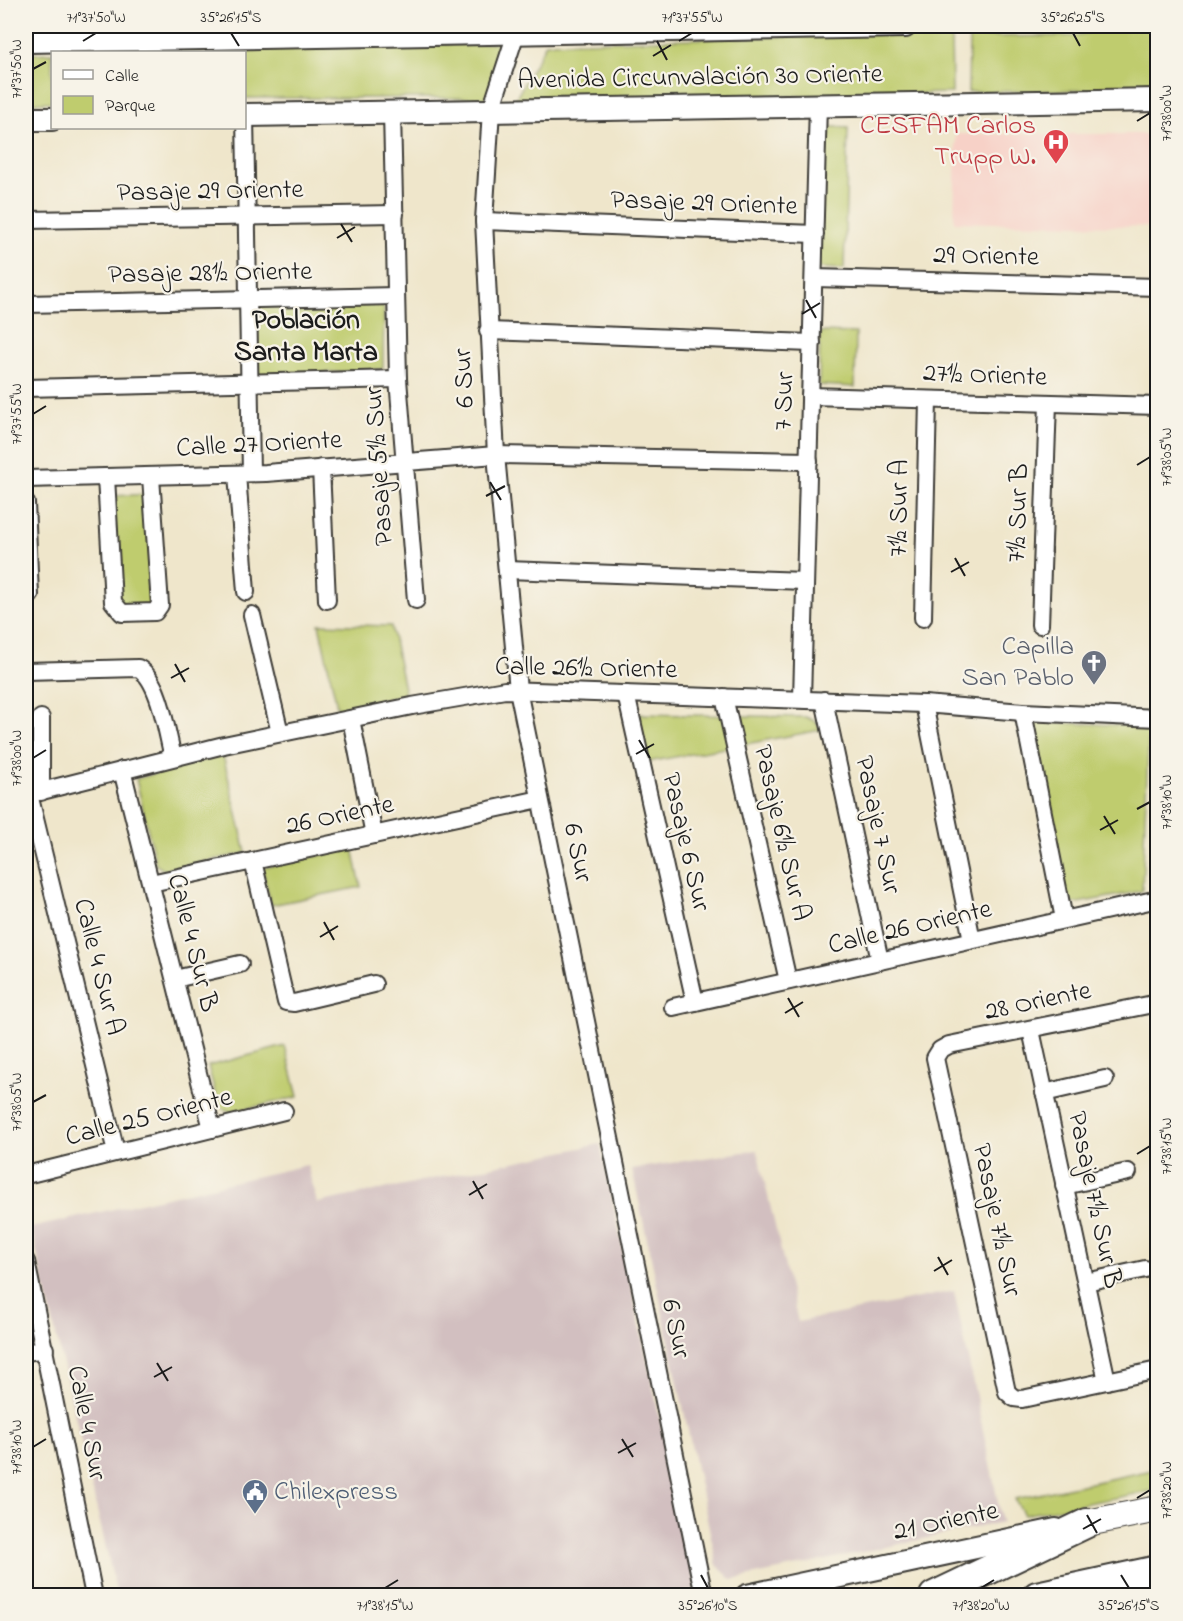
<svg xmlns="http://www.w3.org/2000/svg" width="1183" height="1621" viewBox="0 0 1183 1621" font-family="'Indie Flower',sans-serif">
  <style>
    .built { fill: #f7d1c7 }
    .industrial { fill: #d2bfc0 }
    .green { fill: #bfcc6e; stroke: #6e7445; stroke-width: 1.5 }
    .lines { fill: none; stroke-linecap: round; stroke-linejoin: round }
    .minor-casing { stroke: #3c3a36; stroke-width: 20 }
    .secondary-casing { stroke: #3c3a36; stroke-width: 26 }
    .primary-casing { stroke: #3c3a36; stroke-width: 28 }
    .motorway-casing { stroke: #3c3a36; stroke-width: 32 }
    .minor { stroke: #fff; stroke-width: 16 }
    .secondary { stroke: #fff; stroke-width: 22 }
    .primary { stroke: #fff; stroke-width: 26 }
    .motorway { stroke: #fff; stroke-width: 28 }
    .ticks { fill: none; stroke: #1c1c1c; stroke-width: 2 }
    .labels { text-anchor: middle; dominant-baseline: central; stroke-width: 4.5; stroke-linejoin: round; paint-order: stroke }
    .street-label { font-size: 27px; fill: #1c1c1c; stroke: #f7f3e8 }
    .health-label { font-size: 27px; fill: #be3a42; stroke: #f7f3e8; text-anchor: end }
    .worship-label { font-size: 27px; fill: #5b616d; stroke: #f7f3e8; text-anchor: end }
    .service-label { font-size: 27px; fill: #4e5e75; stroke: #f7f3e8; text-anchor: start }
    .neighbourhood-label { font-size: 28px; font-weight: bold; fill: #1c1c1c; stroke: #f7f3e8 }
    .neatline { fill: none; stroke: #1c1c1c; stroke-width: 2 }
    .ticks-label { font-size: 15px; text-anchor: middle; fill: #1c1c1c }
  </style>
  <rect width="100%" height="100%" fill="#f7f3e8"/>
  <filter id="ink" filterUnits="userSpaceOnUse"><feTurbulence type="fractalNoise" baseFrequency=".0167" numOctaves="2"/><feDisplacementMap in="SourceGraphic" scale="12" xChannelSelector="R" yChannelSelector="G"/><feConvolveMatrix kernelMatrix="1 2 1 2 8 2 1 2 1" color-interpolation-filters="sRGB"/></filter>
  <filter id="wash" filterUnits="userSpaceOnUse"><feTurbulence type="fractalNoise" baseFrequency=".008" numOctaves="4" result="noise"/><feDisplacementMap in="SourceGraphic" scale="24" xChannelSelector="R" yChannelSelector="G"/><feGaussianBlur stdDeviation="1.35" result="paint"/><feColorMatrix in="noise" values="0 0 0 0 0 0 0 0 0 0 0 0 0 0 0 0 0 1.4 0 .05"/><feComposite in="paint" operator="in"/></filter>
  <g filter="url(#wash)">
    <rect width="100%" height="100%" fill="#efe6cb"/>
    <path class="built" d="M956,134H1157L1156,227L954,222Z"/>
    <g class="industrial">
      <path d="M600,1144L697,1589L668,1596L117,1595L31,1228L307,1165L317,1203Z"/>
      <path d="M757,1150L798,1322L954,1291L1002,1522L732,1580L717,1565L632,1169Z"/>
    </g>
    <g class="green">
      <path d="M1115,26H1157V89L968,92L969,37L1074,36Z"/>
      <path d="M951,32L952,93L514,102L546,43Z"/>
      <path d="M505,43L487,98H245L244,52H76Z"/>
      <path d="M52,53V102L26,103V54Z"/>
      <path d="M823,126L848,128L844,269L816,268Z"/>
      <path d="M384,303L383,369L257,377L256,305Z"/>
      <path d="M820,332L856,333L855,387L819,385Z"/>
      <path d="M149,494L156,611L118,612L113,496Z"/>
      <path d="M319,624L391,626L405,694L338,711Z"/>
      <path d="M638,714L806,717L816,722L821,730L648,762Z"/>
      <path d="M1032,722L1149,726L1142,891L1067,905Z"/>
      <path d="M223,755L246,853L164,870L156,865L136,779Z"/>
      <path d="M353,848L361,887L271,905L262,868Z"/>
      <path d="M285,1046L298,1097L231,1112L219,1107L208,1066Z"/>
      <path d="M1157,1469V1490L1024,1515L1015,1499Z"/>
    </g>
  </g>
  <g filter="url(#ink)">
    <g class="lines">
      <g class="minor-casing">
        <g id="minor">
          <path d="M43,26V41"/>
          <path d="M516,33L491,110L484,221L496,455L518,690L704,1596"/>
          <path d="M392,112L398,379L416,600"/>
          <path d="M245,115L251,473"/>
          <path d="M26,220L395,214"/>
          <path d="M484,221L815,234"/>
          <path d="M814,278L1158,287"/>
          <path d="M26,304L396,296"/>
          <path d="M488,331L812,343"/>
          <path d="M26,388L398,379"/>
          <path d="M810,396L1158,406"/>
          <path d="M321,468L327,600"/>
          <path d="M237,474L246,592"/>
          <path d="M106,477L113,602L122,613L155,612L160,605L151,477"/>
          <path d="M26,479L266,473L496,455L809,461"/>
          <path d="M26,503L30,595"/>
          <path d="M507,570L805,581"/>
          <path d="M252,615L280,733"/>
          <path d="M923,618L928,400"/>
          <path d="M1040,625L1048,403"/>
          <path d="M26,671L138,668C160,679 167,735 173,757"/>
          <path d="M626,694L695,1002"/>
          <path d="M724,697L788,981"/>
          <path d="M802,699L818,104"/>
          <path d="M824,700L880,961"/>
          <path d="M924,704L972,940"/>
          <path d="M1023,712L1064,919"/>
          <path d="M351,719L374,835"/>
          <path d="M122,770L212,1129"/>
          <path d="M41,792V718"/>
          <path d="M29,794L116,1152"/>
          <path d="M26,795L224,745L412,706L505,690L924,704L1023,712L1158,718"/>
          <path d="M253,861L286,1002L294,1003L374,984"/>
          <path d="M151,883L540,799"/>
          <path d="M175,979L240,964"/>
          <path d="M1158,1003L949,1045L940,1050L935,1058L1007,1392L1014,1398L1022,1399L1158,1370"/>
          <path d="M673,1007L1158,899"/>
          <path d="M1031,1030L1107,1381"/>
          <path d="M1044,1093L1105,1079"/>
          <path d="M26,1175L284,1111"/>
          <path d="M1064,1186L1128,1172"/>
          <path d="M26,1261L94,1596"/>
          <path d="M1086,1282L1145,1269"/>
          <path d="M26,1352L45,1349"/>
        </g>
      </g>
      <g class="secondary-casing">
        <g id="secondary">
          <path d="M26,41L905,26"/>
          <path d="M244,115L1158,100"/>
          <path d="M26,119H52"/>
          <path d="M747,1596L1056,1530"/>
        </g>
      </g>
      <g class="primary-casing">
        <path id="primary" d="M1087,1523L1158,1509"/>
      </g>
      <g class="motorway-casing">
        <g id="motorway">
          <path d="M934,1596L1087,1523"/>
          <path d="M1037,1596L1158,1570"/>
          <path d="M1139,1596L1158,1592"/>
        </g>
      </g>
      <use href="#minor" class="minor"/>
      <use href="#secondary" class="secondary"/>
      <use href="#primary" class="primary"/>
      <use href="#motorway" class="motorway"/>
    </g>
  </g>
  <path class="ticks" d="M231,33L239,46M1073,33L1080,46M83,41L96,33M657,41L667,60M679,41L692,33M653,56L671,45M33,69L46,62M1137,121L1150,113M341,224L352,242M337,238L355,227M806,300L816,318M802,314L820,303M33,414L46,406M1137,465L1150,457M490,482L501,500M486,496L505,486M955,558L965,576M951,572L969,562M175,664L185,682M171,678L189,668M639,740L650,758M636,754L654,744M33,758L46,750M1137,809L1150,802M1104,816L1115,834M1100,830L1118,820M324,922L334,940M320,937L338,926M788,998L799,1017M785,1013L803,1002M33,1102L46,1095M1137,1154L1150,1146M473,1181L483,1199M469,1195L487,1184M938,1257L948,1275M934,1271L952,1260M157,1363L168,1381M154,1377L172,1367M622,1439L633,1457M33,1447L46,1439M618,1453L636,1443M1137,1498L1150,1490M1087,1515L1097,1533M1083,1529L1101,1519M701,1575L708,1588M1121,1575L1129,1588M385,1588L398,1580M981,1588L994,1580"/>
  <defs>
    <g id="hospital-pin" transform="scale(1.35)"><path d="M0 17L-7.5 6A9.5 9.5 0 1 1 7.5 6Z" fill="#e0444e" stroke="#f7f3e8"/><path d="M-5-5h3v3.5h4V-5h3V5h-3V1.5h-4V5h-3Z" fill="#fff"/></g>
    <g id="church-pin" transform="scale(1.35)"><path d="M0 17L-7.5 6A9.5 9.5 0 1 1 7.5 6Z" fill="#6b7280" stroke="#f7f3e8"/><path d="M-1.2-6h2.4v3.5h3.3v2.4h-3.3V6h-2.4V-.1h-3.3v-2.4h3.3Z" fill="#fff"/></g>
    <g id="civic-pin" transform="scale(1.35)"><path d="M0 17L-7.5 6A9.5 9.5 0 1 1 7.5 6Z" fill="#5c6f8a" stroke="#f7f3e8"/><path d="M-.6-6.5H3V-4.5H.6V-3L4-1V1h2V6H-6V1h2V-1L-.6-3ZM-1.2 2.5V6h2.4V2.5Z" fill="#fff"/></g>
  </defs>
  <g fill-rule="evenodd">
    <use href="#hospital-pin" x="1056" y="142"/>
    <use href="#church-pin" x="1094" y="663"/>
    <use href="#civic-pin" x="255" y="1492"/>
  </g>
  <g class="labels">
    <g class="street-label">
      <text transform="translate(700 78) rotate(-1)">Avenida Circunvalación 30 Oriente</text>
      <text transform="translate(210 192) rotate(-1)">Pasaje 29 Oriente</text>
      <text transform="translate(704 204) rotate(2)">Pasaje 29 Oriente</text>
      <text transform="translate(986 257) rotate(1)">29 Oriente</text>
      <text transform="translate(210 274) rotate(-1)">Pasaje 28½ Oriente</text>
      <text transform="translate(985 376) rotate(2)">27½ Oriente</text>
      <text transform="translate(465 378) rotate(-93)">6 Sur</text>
      <text transform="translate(785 401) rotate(-88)">7 Sur</text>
      <text transform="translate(259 445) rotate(-3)">Calle 27 Oriente</text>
      <text transform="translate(380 466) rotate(-94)">Pasaje 5½ Sur</text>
      <text transform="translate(900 508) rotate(-89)">7½ Sur A</text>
      <text transform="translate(1019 513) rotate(-88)">7½ Sur B</text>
      <text transform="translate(586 669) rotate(1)">Calle 26½ Oriente</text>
      <text transform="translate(340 816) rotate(-12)">26 Oriente</text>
      <text transform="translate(877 825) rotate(78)">Pasaje 7 Sur</text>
      <text transform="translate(781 833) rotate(77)">Pasaje 6½ Sur A</text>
      <text transform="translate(685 842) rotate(77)">Pasaje 6 Sur</text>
      <text transform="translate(577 853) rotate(78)">6 Sur</text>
      <text transform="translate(910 928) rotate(-13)">Calle 26 Oriente</text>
      <text transform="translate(192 943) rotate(76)">Calle 4 Sur B</text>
      <text transform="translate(98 967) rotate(76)">Calle 4 Sur A</text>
      <text transform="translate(1038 1002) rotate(-12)">28 Oriente</text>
      <text transform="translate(149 1118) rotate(-14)">Calle 25 Oriente</text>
      <text transform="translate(1094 1200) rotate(78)">Pasaje 7½ Sur B</text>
      <text transform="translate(996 1220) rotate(78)">Pasaje 7½ Sur</text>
      <text transform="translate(675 1329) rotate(78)">6 Sur</text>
      <text transform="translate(86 1423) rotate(79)">Calle 4 Sur</text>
      <text transform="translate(946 1522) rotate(-12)">21 Oriente</text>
    </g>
    <g class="health-label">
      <text x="1036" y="126">CESFAM Carlos<tspan x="1036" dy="31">Trupp W.</tspan></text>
    </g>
    <g class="worship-label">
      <text x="1074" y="647">Capilla<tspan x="1074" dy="31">San Pablo</tspan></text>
    </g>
    <g class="service-label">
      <text x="274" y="1492">Chilexpress</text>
    </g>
    <g class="neighbourhood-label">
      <text x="306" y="321">Población<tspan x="306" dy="32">Santa Marta</tspan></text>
    </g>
  </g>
  <rect width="1183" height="1621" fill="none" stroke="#f7f3e8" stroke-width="66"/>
  <rect x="51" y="51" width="195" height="78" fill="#f7f3e8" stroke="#9f9d96" stroke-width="1.5"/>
  <rect x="63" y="70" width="30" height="9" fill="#ffffff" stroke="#9f9d96" stroke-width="1.5"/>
  <text x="105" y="81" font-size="18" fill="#1c1c1c">Calle</text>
  <rect x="63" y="96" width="30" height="18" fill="#bfcc6e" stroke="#9f9d96" stroke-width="1.5"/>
  <text x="105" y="111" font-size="18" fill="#1c1c1c">Parque</text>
  <rect x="33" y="33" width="1117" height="1555" class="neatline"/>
  <g class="ticks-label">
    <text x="96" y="22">71°37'50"W</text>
    <text x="231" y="22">35°26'15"S</text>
    <text x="692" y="22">71°37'55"W</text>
    <text x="1073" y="22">35°26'25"S</text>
    <text transform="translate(16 69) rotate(-90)" y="5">71°37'50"W</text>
    <text transform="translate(1166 113) rotate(-90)" y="5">71°38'00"W</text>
    <text transform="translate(16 414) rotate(-90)" y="5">71°37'55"W</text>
    <text transform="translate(1166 457) rotate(-90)" y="5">71°38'05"W</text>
    <text transform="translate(16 758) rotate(-90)" y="5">71°38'00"W</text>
    <text transform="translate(1166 802) rotate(-90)" y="5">71°38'10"W</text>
    <text transform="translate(16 1102) rotate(-90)" y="5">71°38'05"W</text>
    <text transform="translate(1166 1146) rotate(-90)" y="5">71°38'15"W</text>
    <text transform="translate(16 1447) rotate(-90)" y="5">71°38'10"W</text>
    <text transform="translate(1166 1490) rotate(-90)" y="5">71°38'20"W</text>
    <text x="385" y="1610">71°38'15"W</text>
    <text x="708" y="1610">35°26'10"S</text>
    <text x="981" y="1610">71°38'20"W</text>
    <text x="1129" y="1610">35°26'15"S</text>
  </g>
</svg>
